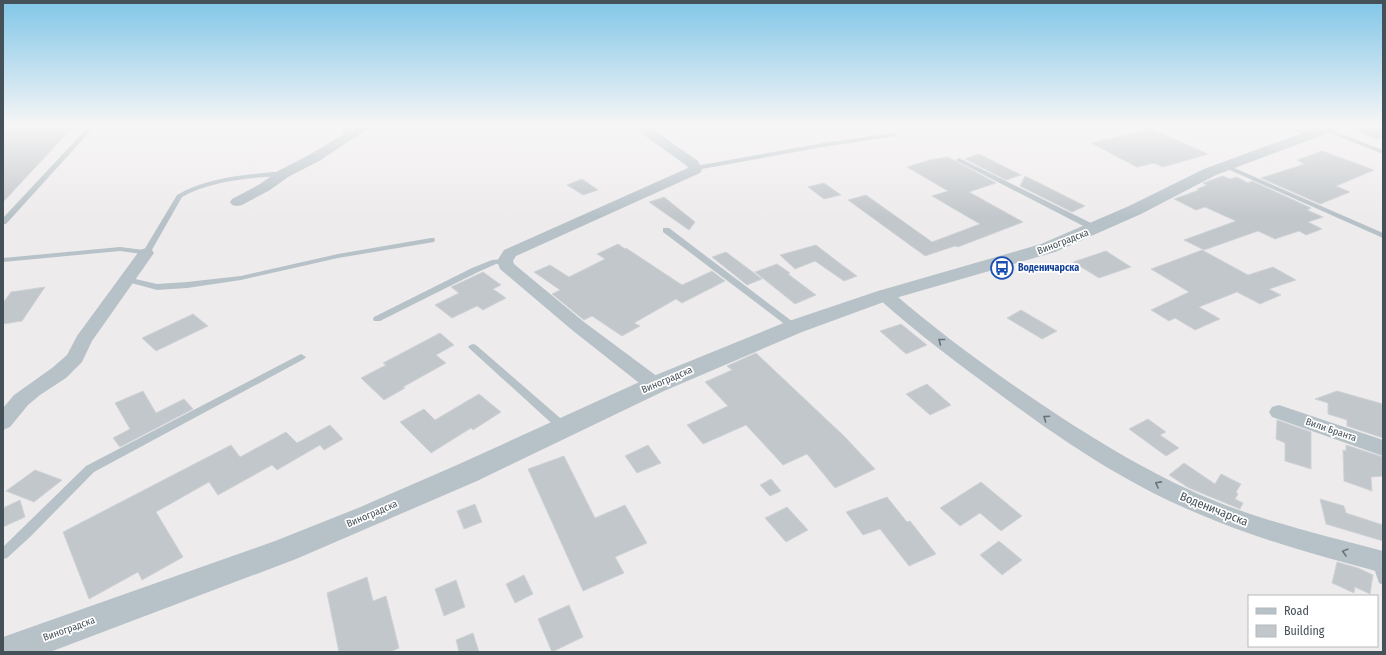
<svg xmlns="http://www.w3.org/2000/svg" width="1386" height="655" viewBox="0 0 1386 655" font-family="'Fira Sans Condensed',sans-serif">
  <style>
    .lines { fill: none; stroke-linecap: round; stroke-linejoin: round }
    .stream { stroke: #88e0e8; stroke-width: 3.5 }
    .building { fill: #c2c7cb; stroke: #cfd3d7 }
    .service { fill: #b7c2c8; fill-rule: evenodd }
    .minor { fill: #b7c2c8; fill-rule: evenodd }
    .tertiary { fill: #b7c2c8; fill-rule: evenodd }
    .oneway { stroke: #67737a }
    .labels { text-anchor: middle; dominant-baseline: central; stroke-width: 3.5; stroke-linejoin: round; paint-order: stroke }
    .street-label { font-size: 10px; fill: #455158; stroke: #fff }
    .transit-label { font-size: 10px; font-weight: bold; fill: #164399; stroke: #fff; text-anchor: start }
    .near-street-label { font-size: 12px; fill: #455158; stroke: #fff }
  </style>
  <rect width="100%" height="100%" fill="#eeebec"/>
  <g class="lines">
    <path class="stream" d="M344,131L353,126"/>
  </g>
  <g class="building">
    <path d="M3,126H74L3,202Z"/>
    <path d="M1346,126H1383V137L1377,139Z"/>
    <path d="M1152,129L1208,154L1163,167L1154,163L1137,167L1091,143Z"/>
    <path d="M1322,151L1374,170L1336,186L1350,192L1320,204L1261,178L1305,164L1297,160Z"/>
    <path d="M979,154L1021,175L1006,180L965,159Z"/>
    <path d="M948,157L996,183L969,192L1023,222L958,247L955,246L925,256L848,200L866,195L932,242L980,224L932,196L948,191L907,167L930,160Z"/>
    <path d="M1025,176L1085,206L1072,212L1020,186Z"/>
    <path d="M1223,176L1230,179L1237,177L1248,183L1252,181L1311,208L1307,210L1323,217L1308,222L1322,229L1306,235L1299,231L1275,239L1258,231L1204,250L1184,240L1236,221L1205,207L1196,210L1174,199L1199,190L1197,189L1207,185L1203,183Z"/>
    <path d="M582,179L598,190L583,195L567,185Z"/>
    <path d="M824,183L841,195L824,199L808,187Z"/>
    <path d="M664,197L695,222L689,230L649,202Z"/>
    <path d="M618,244L625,249L626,248L682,285L712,271L725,281L682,303L676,299L634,323L640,326L622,336L592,316L584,320L552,294L560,290L534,272L550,265L569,277L605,259L597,254Z"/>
    <path d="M816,245L842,265L857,276L844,281L815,261L795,269L780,255Z"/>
    <path d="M1202,250L1248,275L1273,267L1296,280L1269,289L1281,295L1260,304L1237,292L1199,307L1220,319L1195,330L1175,318L1169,321L1151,310L1189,292L1151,269Z"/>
    <path d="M1106,251L1131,267L1099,278L1073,262Z"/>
    <path d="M726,252L762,279L747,285L712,257Z"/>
    <path d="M777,264L790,273L788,274L816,295L795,304L755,272Z"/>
    <path d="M483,272L501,285L493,289L506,298L483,310L477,306L452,318L435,305L459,293L451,287Z"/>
    <path d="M45,287L22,321L3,324V303L11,292Z"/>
    <path d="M1021,310L1057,331L1042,339L1007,318Z"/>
    <path d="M193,314L208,326L156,351L142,338Z"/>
    <path d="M901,324L927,345L906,354L880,331Z"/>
    <path d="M440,333L454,345L436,355L446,363L403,387L405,388L384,400L361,378L386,365L383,363Z"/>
    <path d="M756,353L844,436L875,469L835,488L807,454L783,465L746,425L703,444L687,425L728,406L705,382L732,370L727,366Z"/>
    <path d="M927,384L951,405L930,415L906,394Z"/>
    <path d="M143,391L156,413L184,399L193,409L120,447L113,438L130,429L115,403Z"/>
    <path d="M1337,391L1383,404V438L1347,426V420L1328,414V403L1315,399Z"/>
    <path d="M479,394L501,412L473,430L471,428L431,453L400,422L424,409L435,420Z"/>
    <path d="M1148,419L1166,432L1160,435L1179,448L1166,456L1129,429Z"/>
    <path d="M1277,420L1311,432V469L1285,461V443L1276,439Z"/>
    <path d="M330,425L343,439L324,450L320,445L277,470L272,465L218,495L209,482L156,512L183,557L142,580L138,572L89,599L63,532L231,445L240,457L286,432L297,443Z"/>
    <path d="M648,445L661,463L637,473L625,456Z"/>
    <path d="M1346,445L1383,457V476L1371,477L1372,491L1344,481L1343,450L1346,451Z"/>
    <path d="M564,456L595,518L625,505L647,543L615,557L624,573L583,591L528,469Z"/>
    <path d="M1184,463L1215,484L1221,474L1241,484L1236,492L1238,494L1235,499L1243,503L1240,509L1189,488L1169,475Z"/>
    <path d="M35,470L62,480L34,502L6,491Z"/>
    <path d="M771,479L781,491L770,496L760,485Z"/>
    <path d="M981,482L1022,516L1001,531L980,513L960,526L940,508Z"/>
    <path d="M887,497L907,522L910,521L936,554L909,566L880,529L863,535L846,512Z"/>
    <path d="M1320,499L1344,506L1346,513L1383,525V541L1326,524Z"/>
    <path d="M20,500L25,517L3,527V508Z"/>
    <path d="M475,504L482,522L464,529L457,511Z"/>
    <path d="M787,507L808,530L786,542L765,518Z"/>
    <path d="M999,541L1022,560L1002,575L980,555Z"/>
    <path d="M1337,562L1358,568L1373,575L1370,594L1355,587L1354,593L1332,583Z"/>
    <path d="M524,575L533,594L515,603L506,584Z"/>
    <path d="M367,577L373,601L386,596L399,648L390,652H339L327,593Z"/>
    <path d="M456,580L465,607L444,616L435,589Z"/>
    <path d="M569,605L583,637L552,652L538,619Z"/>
    <path d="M473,633L479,652H459L456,640Z"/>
  </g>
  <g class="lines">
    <g class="service">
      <path d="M89,126H95L6,224H3V218Z"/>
      <path d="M1295,126H1302L1304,128L1302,130L1312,135L1309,137L1295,131L1294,130L1297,128Z"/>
      <path d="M1322,128H1326L1383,150V154L1322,130Z"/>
      <path d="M894,133L897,135L896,136L823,147L696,170L693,168L696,166L823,143Z"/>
      <path d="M959,158L1099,227L1100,229L1099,231H1093L957,161L956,160Z"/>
      <path d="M1225,164L1383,233V238L1223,167L1222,166Z"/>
      <path d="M273,172H283L286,174L283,176C252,177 209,181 182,197L149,255L120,251L3,262V258L120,247L144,250L177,195C205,178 242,175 273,172Z"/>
      <path d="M663,228H669L797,325L798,327L797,329H791L663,232Z"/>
      <path d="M431,238H434L435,240L434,242L338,258L241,280L187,288L157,290L124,281L123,279L127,277L157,284L187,282L241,276L338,254Z"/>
      <path d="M505,259L509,261L508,263L496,264L478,272L380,321H374L373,319L374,317L472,268L492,260Z"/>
      <path d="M473,344L476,345L567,424L568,427L567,430H559L470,349L468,347L470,345Z"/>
      <path d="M301,354L306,357L304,359L94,472L30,537L7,558L3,559V547L86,466Z"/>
      <path d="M1378,557L1383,559V585L1379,583L1372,562L1374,558Z"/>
    </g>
    <g class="minor">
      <path d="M358,126H372L319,161L288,177L270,190L242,205L237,206L232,205L230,202L232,199L260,184L278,171L309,155Z"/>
      <path d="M642,126H655L652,129L698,161L702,170L700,173L516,256L513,261L514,264L584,322L662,380L665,385L662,390L655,392L648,390L572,330L500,269L497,261L504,250L688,168L687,166L644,135L640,129Z"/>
      <path d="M146,248L152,250L154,253L92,341L82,362L66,378L40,395L28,405L10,427L3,430V408L14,395L52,368L67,355L77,336L140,250Z"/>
      <path d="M885,290L891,291C931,326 973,357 1016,387C1079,430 1144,472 1215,501C1270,523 1326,536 1383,551V573C1321,556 1259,540 1199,514C1128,485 1063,441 1002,396C960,365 918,334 879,299L876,295L879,291Z"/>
      <path d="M1279,405L1383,440V456L1272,417L1269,412L1272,407Z"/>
    </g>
    <path class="tertiary" d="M1321,126H1341L1339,129L1216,175L1141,214L1055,252L892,299L802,332L664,391L477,481L296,559L50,652H3V637L275,541L358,508L457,465L646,379L786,322L878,291L1041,244L1129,206L1204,169Z"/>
  </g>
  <defs><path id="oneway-chevron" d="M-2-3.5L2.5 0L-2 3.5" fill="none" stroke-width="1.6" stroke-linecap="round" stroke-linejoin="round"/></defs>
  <g class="oneway">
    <use href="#oneway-chevron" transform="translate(941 341) rotate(-142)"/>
    <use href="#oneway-chevron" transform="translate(1046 418) rotate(-146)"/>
    <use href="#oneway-chevron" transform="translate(1158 484) rotate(-152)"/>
    <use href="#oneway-chevron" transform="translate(1345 552) rotate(-165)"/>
  </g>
  <linearGradient id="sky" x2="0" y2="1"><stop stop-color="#81c6e8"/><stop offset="0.58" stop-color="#f7f6f6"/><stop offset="1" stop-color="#f7f6f6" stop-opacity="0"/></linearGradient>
  <rect width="1386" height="217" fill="url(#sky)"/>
  <defs>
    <g id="bus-ring" transform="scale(1.15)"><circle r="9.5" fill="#fff" stroke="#1a4fb4" stroke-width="1.5"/><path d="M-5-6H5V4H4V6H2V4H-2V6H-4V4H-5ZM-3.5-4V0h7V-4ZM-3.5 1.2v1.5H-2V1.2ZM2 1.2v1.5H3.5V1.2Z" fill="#1a4fb4"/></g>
  </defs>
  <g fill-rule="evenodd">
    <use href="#bus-ring" x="1002" y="268"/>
  </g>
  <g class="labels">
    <g class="street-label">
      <text transform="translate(1063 242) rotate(-21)">Виноградска</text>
      <text transform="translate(667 380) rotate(-23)">Виноградска</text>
      <text transform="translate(1331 430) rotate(19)">Вили Бранта</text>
      <text transform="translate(372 514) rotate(-23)">Виноградска</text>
      <text transform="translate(69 629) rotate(-20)">Виноградска</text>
    </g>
    <g class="transit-label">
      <text x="1018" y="268">Воденичарска</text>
    </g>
    <g class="near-street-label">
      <text transform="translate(1214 509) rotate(22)">Воденичарска</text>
    </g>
  </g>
  <rect width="1386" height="655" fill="none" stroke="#455158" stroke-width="8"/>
  <rect x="1248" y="595" width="130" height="52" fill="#ffffff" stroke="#b5b9bc"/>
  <rect x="1256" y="608" width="20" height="6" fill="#b7c2c8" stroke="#b5b9bc"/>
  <text x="1284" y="615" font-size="12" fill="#455158">Road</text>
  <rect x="1256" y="625" width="20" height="12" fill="#c2c7cb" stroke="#b5b9bc"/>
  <text x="1284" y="635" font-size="12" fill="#455158">Building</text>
</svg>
